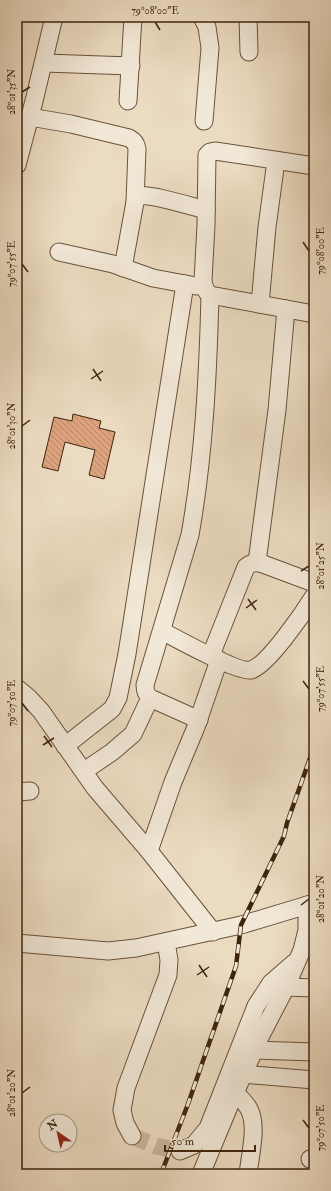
<svg xmlns="http://www.w3.org/2000/svg" width="331" height="1191" viewBox="0 0 331 1191" font-family="'IM FELL Double Pica',serif">
  <style>
    .building { fill: url(#building-back-hatch); stroke: #3e240d }
    .lines { fill: none; stroke-linecap: round; stroke-linejoin: round }
    .minor-tunnel { stroke: #c8b69d; stroke-width: 17; stroke-dasharray: 17 8; stroke-linecap: butt }
    .minor-casing { stroke: #69523a; stroke-width: 19 }
    .minor { stroke: #f2e8d7; stroke-width: 17 }
    .rail-casing { stroke: #3e240d; stroke-width: 4.5 }
    .rail { stroke: #f2e8d7; stroke-width: 3; stroke-dasharray: 9; stroke-linecap: butt }
    .ticks { fill: none; stroke: #3e240d; stroke-width: 1.5 }
    .neatline { fill: none; stroke: #3e240d; stroke-width: 1.5 }
    .ticks-label { font-size: 10px; text-anchor: middle; fill: #3e240d }
  </style>
  <defs>
    <pattern id="building-back-hatch" width="6" height="6" patternUnits="userSpaceOnUse"><rect width="6" height="6" fill="#dda37e"/><path d="M-1 5l2 2M0 0l6 6M5-1l2 2" fill="none" stroke="#b58566"/></pattern>
  </defs>
  <rect width="100%" height="100%" fill="#ebdbc1"/>
  <filter id="stains"><feTurbulence type="fractalNoise" baseFrequency=".005" numOctaves="4"/><feColorMatrix values="0 0 0 0 .2 0 0 0 0 .09 0 0 0 0 .02 0 0 0 .5 -.17"/></filter>
  <radialGradient id="worn" r=".72"><stop offset=".6" stop-color="#630" stop-opacity="0"/><stop offset="1" stop-color="#630" stop-opacity=".3"/></radialGradient>
  <path class="building" d="M73,414L101,421L99,428L115,432L104,479L89,475L95,450L65,442L58,471L42,467L54,417L72,421Z"/>
  <g class="lines">
    <path class="minor-tunnel" d="M132,1136L156,1146L180,1151"/>
    <g class="minor-casing">
      <g id="minor">
        <path d="M202,17L207,27L210,48L204,121"/>
        <path d="M248,17L249,52"/>
        <path d="M44,63L131,66"/>
        <path d="M128,101L133,17"/>
        <path d="M30,117L71,124L129,138C134,141 136,143 137,149L135,202"/>
        <path d="M17,165L34,101L54,17"/>
        <path d="M314,166L215,151L210,152L207,155L206,225L203,281C204,287 205,291 210,295L314,314"/>
        <path d="M59,252L113,264L153,278L196,286"/>
        <path d="M123,268L135,202C137,199 138,196 142,196C151,194 194,207 206,210"/>
        <path d="M260,304L267,227L276,161"/>
        <path d="M257,562L277,410L286,309"/>
        <path d="M162,631C177,639 239,673 251,670C268,665 304,612 314,596"/>
        <path d="M211,655L246,567C252,562 256,562 263,564L314,583"/>
        <path d="M17,688L28,697L41,711L95,788L149,851L213,932"/>
        <path d="M199,720L150,698C146,694 145,691 145,685L190,535C204,456 208,375 210,295"/>
        <path d="M65,746L112,709L118,698L127,654L185,284"/>
        <path d="M84,771L112,752L133,734L150,698"/>
        <path d="M17,792L30,791"/>
        <path d="M149,851L173,782L196,727L219,660"/>
        <path d="M17,943L108,951L136,948L241,925L314,903"/>
        <path d="M286,987L314,988"/>
        <path d="M254,1050L314,1052"/>
        <path d="M243,1074L314,1080"/>
        <path d="M235,1092C239,1097 246,1103 249,1109C258,1125 250,1156 248,1174"/>
        <path d="M132,1136L125,1123L122,1110L126,1088L168,975L169,960L166,942"/>
        <path d="M180,1151L194,1145L208,1128L256,1006L271,983L294,963"/>
        <path d="M310,1159L314,1160"/>
        <path d="M201,1174L230,1104L260,1037L286,987L302,950L307,930V905"/>
      </g>
    </g>
    <use href="#minor" class="minor"/>
    <g class="rail-casing">
      <path id="rail" d="M161,1174L188,1104L236,966L241,925L284,836L287,823L314,747"/>
    </g>
    <use href="#rail" class="rail"/>
  </g>
  <path class="ticks" d="M155,22L160,30M22,92L30,87M303,242L309,251M22,264L28,272M93,369L101,381M91,379L103,371M22,426L30,420M301,571L309,566M248,599L256,610M246,608L257,600M303,681L309,689M22,703L28,711M44,736L52,747M43,745L54,738M301,905L309,899M199,965L207,977M197,975L209,967M22,1093L30,1087M303,1120L309,1128"/>
  <rect width="331" height="1191" fill="none" stroke="#ebdbc1" stroke-width="44"/>
  <g transform="translate(58 1133) rotate(326)"><circle r="19" fill="#f2e8d7" stroke="#aa9a86"/>
  <path d="M0-3L7 15L0 10L-7 15Z" fill="#8f2418"/>
  <text y="-6" font-size="11" font-weight="bold" text-anchor="middle" fill="#3e240d">N</text>
  </g>
  <path d="M165 1145v6h90v-6" fill="none" stroke="#3e240d" stroke-width="2"/>
  <text x="171" y="1145" font-size="12" fill="#3e240d" stroke="#f2e8d7" stroke-width="3" paint-order="stroke">50 m</text>
  <rect x="22" y="22" width="287" height="1147" class="neatline"/>
  <g class="ticks-label">
    <text x="155" y="14">79°08'00"E</text>
    <text transform="translate(11 92) rotate(-90)" y="4">28°01'35"N</text>
    <text transform="translate(320 251) rotate(-90)" y="4">79°08'00"E</text>
    <text transform="translate(11 264) rotate(-90)" y="4">79°07'55"E</text>
    <text transform="translate(11 426) rotate(-90)" y="4">28°01'30"N</text>
    <text transform="translate(320 566) rotate(-90)" y="4">28°01'25"N</text>
    <text transform="translate(320 689) rotate(-90)" y="4">79°07'55"E</text>
    <text transform="translate(11 703) rotate(-90)" y="4">79°07'50"E</text>
    <text transform="translate(320 899) rotate(-90)" y="4">28°01'20"N</text>
    <text transform="translate(11 1093) rotate(-90)" y="4">28°01'20"N</text>
    <text transform="translate(320 1128) rotate(-90)" y="4">79°07'50"E</text>
  </g>
  <rect width="100%" height="100%" filter="url(#stains)"/>
  <rect width="100%" height="100%" fill="url(#worn)"/>
</svg>
